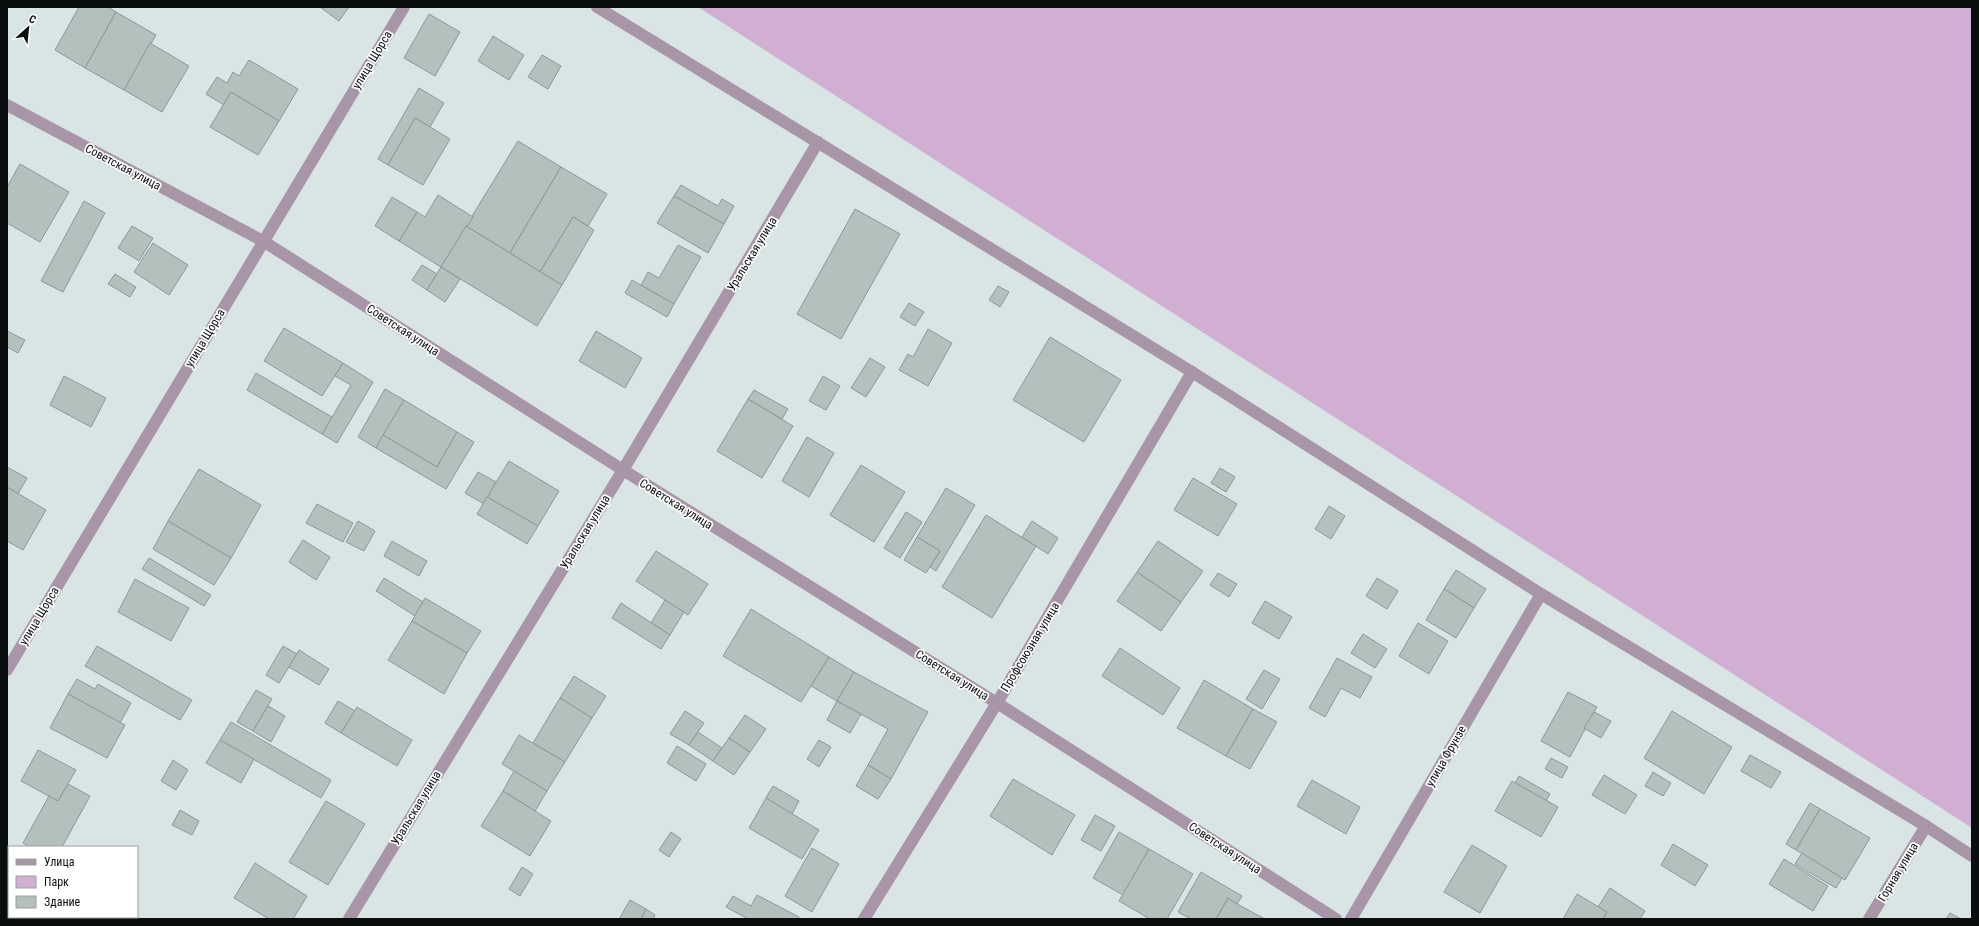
<svg xmlns="http://www.w3.org/2000/svg" width="1979" height="926" viewBox="0 0 1979 926" font-family="'Roboto Condensed',sans-serif">
  <style>
    .green { fill: #d1afd2 }
    .building { fill: #b3c0be; stroke: #8b9896 }
    .lines { fill: none; stroke-linecap: round; stroke-linejoin: round }
    .minor { stroke: #a895a8; stroke-width: 12 }
    .labels { text-anchor: middle; dominant-baseline: central; stroke-width: 3.5; stroke-linejoin: round; paint-order: stroke }
    .street-label { font-size: 12px; fill: #0a0e0e; stroke: #fff }
  </style>
  <rect width="100%" height="100%" fill="#d8e5e4"/>
  <path class="green" d="M698,7H1972V828Z"/>
  <g class="building">
    <path d="M79,7H108L116,12L85,68L55,50Z"/>
    <path d="M320,7H349L339,21Z"/>
    <path d="M116,12L156,35L124,90L85,68Z"/>
    <path d="M429,14L460,32L435,76L404,58Z"/>
    <path d="M493,36L524,55L509,80L478,61Z"/>
    <path d="M150,43L189,66L162,112L124,90Z"/>
    <path d="M542,55L561,66L548,89L528,77Z"/>
    <path d="M249,60L298,89L279,121L231,92L224,105L206,94L217,77L227,83L233,72L239,76Z"/>
    <path d="M419,88L444,103L430,127L415,118L388,165L378,159Z"/>
    <path d="M231,92L279,121L258,155L210,127Z"/>
    <path d="M415,118L450,139L423,185L388,165Z"/>
    <path d="M518,141L561,167L510,253L466,226Z"/>
    <path d="M20,164L69,192L40,242L7,223V187Z"/>
    <path d="M561,167L607,194L588,226L573,217L540,272L510,253Z"/>
    <path d="M681,185L718,206L722,199L734,206L724,224L674,196Z"/>
    <path d="M438,195L473,217L441,267L399,241L417,212L425,217Z"/>
    <path d="M674,196L724,224L708,253L657,223Z"/>
    <path d="M392,197L417,212L399,241L375,226Z"/>
    <path d="M84,201L105,213L63,292L41,281Z"/>
    <path d="M855,209L900,234L841,339L797,314Z"/>
    <path d="M573,217L594,230L562,285L540,272Z"/>
    <path d="M132,226L153,238L139,261L118,248Z"/>
    <path d="M466,226L562,285L537,326L441,267Z"/>
    <path d="M153,243L188,265L169,295L134,272Z"/>
    <path d="M678,245L701,257L674,304L641,285L648,272L659,278Z"/>
    <path d="M422,265L437,274L427,290L412,280Z"/>
    <path d="M441,267L460,279L445,302L427,290Z"/>
    <path d="M115,274L136,287L130,297L108,284Z"/>
    <path d="M632,280L674,304L667,317L625,293Z"/>
    <path d="M998,286L1009,292L1000,307L989,300Z"/>
    <path d="M909,303L924,312L915,326L900,317Z"/>
    <path d="M284,328L343,363L322,396L264,361Z"/>
    <path d="M928,329L952,343L928,386L899,370L908,354L913,357Z"/>
    <path d="M7,331L25,340L18,353L7,347Z"/>
    <path d="M596,331L642,358L625,388L579,361Z"/>
    <path d="M1050,337L1121,380L1084,442L1013,400Z"/>
    <path d="M870,358L885,367L866,397L851,388Z"/>
    <path d="M343,363L373,382L337,443L322,434L351,385L335,376Z"/>
    <path d="M256,373L332,417L322,434L247,390Z"/>
    <path d="M64,376L106,398L91,427L50,405Z"/>
    <path d="M823,376L840,386L826,410L809,401Z"/>
    <path d="M385,389L404,400L376,448L358,437Z"/>
    <path d="M754,390L788,409L782,419L748,399Z"/>
    <path d="M748,399L793,426L762,478L717,451Z"/>
    <path d="M404,400L457,432L437,467L383,435Z"/>
    <path d="M457,432L474,442L446,489L376,448L383,435L437,467Z"/>
    <path d="M807,437L834,453L809,497L782,481Z"/>
    <path d="M509,461L559,491L538,526L487,497Z"/>
    <path d="M861,465L905,492L874,542L830,515Z"/>
    <path d="M7,467L27,478L18,494L7,487Z"/>
    <path d="M1220,468L1235,477L1226,492L1211,483Z"/>
    <path d="M199,469L261,505L231,558L168,521Z"/>
    <path d="M478,472L496,482L484,504L465,493Z"/>
    <path d="M1193,478L1237,504L1218,536L1174,510Z"/>
    <path d="M7,487L46,510L23,550L7,541Z"/>
    <path d="M946,488L975,505L936,571L930,567L940,551L917,537Z"/>
    <path d="M487,497L538,526L527,544L477,514Z"/>
    <path d="M317,504L353,523L343,542L306,523Z"/>
    <path d="M1329,506L1345,516L1331,539L1315,529Z"/>
    <path d="M906,512L922,522L900,558L884,548Z"/>
    <path d="M986,515L1036,546L992,618L942,587Z"/>
    <path d="M168,521L231,558L214,585L153,549Z"/>
    <path d="M358,521L375,531L364,551L346,542Z"/>
    <path d="M1032,521L1058,538L1048,554L1022,537Z"/>
    <path d="M917,537L940,551L926,573L904,560Z"/>
    <path d="M303,540L330,557L316,580L289,562Z"/>
    <path d="M392,541L427,561L419,576L384,556Z"/>
    <path d="M1158,541L1203,571L1181,602L1137,572Z"/>
    <path d="M656,551L708,584L688,615L636,581Z"/>
    <path d="M149,558L211,595L204,606L142,569Z"/>
    <path d="M1456,570L1486,589L1474,608L1444,589Z"/>
    <path d="M1137,572L1181,602L1161,631L1117,601Z"/>
    <path d="M1218,573L1237,584L1229,597L1210,585Z"/>
    <path d="M384,578L423,602L415,616L376,591Z"/>
    <path d="M1377,578L1398,591L1387,609L1366,596Z"/>
    <path d="M135,579L189,608L171,641L118,612Z"/>
    <path d="M1444,589L1474,608L1456,638L1426,620Z"/>
    <path d="M425,598L481,631L467,653L412,621Z"/>
    <path d="M665,600L684,612L670,635L651,623Z"/>
    <path d="M1265,601L1292,617L1279,639L1252,623Z"/>
    <path d="M621,603L670,635L661,649L612,618Z"/>
    <path d="M751,609L829,657L801,702L723,656Z"/>
    <path d="M412,621L467,653L444,694L388,660Z"/>
    <path d="M1418,623L1448,641L1429,674L1399,656Z"/>
    <path d="M1363,634L1387,649L1375,668L1351,653Z"/>
    <path d="M97,646L192,700L180,720L85,666Z"/>
    <path d="M283,646L297,654L279,683L266,675Z"/>
    <path d="M1120,648L1180,688L1163,715L1102,676Z"/>
    <path d="M299,650L329,669L319,685L289,667Z"/>
    <path d="M829,657L854,672L837,701L811,686Z"/>
    <path d="M1337,658L1372,677L1360,698L1341,688L1325,717L1309,708Z"/>
    <path d="M1264,670L1280,679L1262,709L1246,699Z"/>
    <path d="M854,672L928,712L891,779L868,765L888,729L837,701Z"/>
    <path d="M574,676L606,696L592,718L560,698Z"/>
    <path d="M77,679L95,689L98,684L131,703L120,723L68,694Z"/>
    <path d="M1204,680L1253,709L1226,756L1177,728Z"/>
    <path d="M256,690L272,699L253,731L237,722Z"/>
    <path d="M1568,692L1597,707L1570,757L1541,741Z"/>
    <path d="M68,694L125,725L107,758L50,728Z"/>
    <path d="M560,698L592,718L565,762L533,743Z"/>
    <path d="M338,701L355,711L341,733L325,723Z"/>
    <path d="M837,701L861,714L850,733L827,720Z"/>
    <path d="M268,706L285,716L271,742L253,731Z"/>
    <path d="M357,707L412,740L397,766L341,733Z"/>
    <path d="M1253,709L1277,722L1250,769L1226,756Z"/>
    <path d="M685,711L704,723L689,745L670,734Z"/>
    <path d="M1672,711L1732,747L1704,794L1644,758Z"/>
    <path d="M1594,712L1611,721L1601,738L1584,728Z"/>
    <path d="M745,715L766,729L750,752L729,738Z"/>
    <path d="M231,722L331,780L321,798L220,740Z"/>
    <path d="M698,732L722,748L713,761L689,745Z"/>
    <path d="M519,735L565,762L547,791L502,764Z"/>
    <path d="M729,738L750,752L734,775L713,761Z"/>
    <path d="M220,740L254,759L241,783L206,763Z"/>
    <path d="M819,740L831,747L819,767L807,759Z"/>
    <path d="M677,746L706,764L696,781L667,763Z"/>
    <path d="M38,750L76,770L58,801L21,781Z"/>
    <path d="M1750,755L1781,772L1771,788L1741,771Z"/>
    <path d="M1551,758L1568,767L1562,778L1545,769Z"/>
    <path d="M173,760L188,770L176,790L161,781Z"/>
    <path d="M868,765L891,779L878,799L856,786Z"/>
    <path d="M514,771L547,791L535,811L503,791Z"/>
    <path d="M1653,772L1671,783L1663,796L1645,786Z"/>
    <path d="M1604,775L1637,795L1625,814L1592,795Z"/>
    <path d="M1519,776L1550,794L1546,801L1515,783Z"/>
    <path d="M1013,779L1075,815L1052,855L990,816Z"/>
    <path d="M1312,780L1360,807L1346,834L1297,806Z"/>
    <path d="M1512,781L1558,807L1541,837L1495,811Z"/>
    <path d="M68,784L90,796L62,847H30L23,843L49,796L58,801Z"/>
    <path d="M773,786L799,801L792,814L766,798Z"/>
    <path d="M503,791L551,821L530,856L481,826Z"/>
    <path d="M766,798L819,830L802,859L749,828Z"/>
    <path d="M326,801L365,824L328,885L289,862Z"/>
    <path d="M1810,803L1820,809L1796,850L1786,844Z"/>
    <path d="M1820,809L1870,838L1845,880L1796,850Z"/>
    <path d="M180,810L199,821L192,835L172,825Z"/>
    <path d="M1095,815L1115,826L1101,851L1081,840Z"/>
    <path d="M671,832L681,839L669,857L659,850Z"/>
    <path d="M1119,832L1149,849L1123,895L1093,878Z"/>
    <path d="M1673,844L1708,865L1695,886L1661,865Z"/>
    <path d="M1472,845L1507,866L1480,913L1444,892Z"/>
    <path d="M812,848L839,864L812,912L785,896Z"/>
    <path d="M1149,849L1193,874L1167,919H1150L1119,901Z"/>
    <path d="M1802,853L1842,878L1836,888L1795,864Z"/>
    <path d="M1784,859L1828,886L1813,911L1769,884Z"/>
    <path d="M255,863L307,896L293,919H269L234,898Z"/>
    <path d="M522,867L533,874L520,896L509,889Z"/>
    <path d="M1201,872L1242,896L1237,904L1228,898L1216,919H1191L1178,912Z"/>
    <path d="M1610,888L1645,911L1640,919H1603L1607,912L1598,907Z"/>
    <path d="M1577,894L1607,912L1603,919H1563Z"/>
    <path d="M757,895L799,917L798,919H748L726,907L733,896L751,906Z"/>
    <path d="M1228,898L1237,904L1265,919H1216Z"/>
    <path d="M630,900L646,909L641,919H619Z"/>
    <path d="M646,909L655,915L653,919H641Z"/>
    <path d="M1950,913L1961,919H1946Z"/>
  </g>
  <g class="lines">
    <g class="minor">
      <path d="M597,7L1192,372L1541,594L1926,826L1972,856"/>
      <path d="M7,105L263,241L623,470L997,703L1336,919"/>
      <path d="M7,670L404,7"/>
      <path d="M349,919L623,470L818,142"/>
      <path d="M864,919L997,703L1192,372"/>
      <path d="M1351,919L1541,594"/>
      <path d="M1869,919L1926,826"/>
    </g>
  </g>
  <g class="labels">
    <g class="street-label">
      <text transform="translate(372 60) rotate(-59)">улица Щорса</text>
      <text transform="translate(123 167) rotate(28)">Советская улица</text>
      <text transform="translate(752 254) rotate(-59)">Уральская улица</text>
      <text transform="translate(403 330) rotate(33)">Советская улица</text>
      <text transform="translate(205 338) rotate(-59)">улица Щорса</text>
      <text transform="translate(676 504) rotate(32)">Советская улица</text>
      <text transform="translate(585 532) rotate(-59)">Уральская улица</text>
      <text transform="translate(39 616) rotate(-59)">улица Щорса</text>
      <text transform="translate(1030 647) rotate(-59)">Профсоюзная улица</text>
      <text transform="translate(952 675) rotate(32)">Советская улица</text>
      <text transform="translate(1446 756) rotate(-60)">улица Фрунзе</text>
      <text transform="translate(416 808) rotate(-59)">Уральская улица</text>
      <text transform="translate(1225 848) rotate(33)">Советская улица</text>
      <text transform="translate(1898 872) rotate(-59)">Горная улица</text>
    </g>
  </g>
  <rect width="1979" height="926" fill="none" stroke="#0a0e0e" stroke-width="16"/>
  <rect x="8" y="846" width="130" height="72" fill="#ffffff" stroke="#9d9f9f"/>
  <rect x="16" y="859" width="20" height="6" fill="#a895a8" stroke="#9d9f9f"/>
  <text x="44" y="866" font-size="12" fill="#0a0e0e">Улица</text>
  <rect x="16" y="876" width="20" height="12" fill="#d1afd2" stroke="#9d9f9f"/>
  <text x="44" y="886" font-size="12" fill="#0a0e0e">Парк</text>
  <rect x="16" y="896" width="20" height="12" fill="#b3c0be" stroke="#9d9f9f"/>
  <text x="44" y="906" font-size="12" fill="#0a0e0e">Здание</text>
  <g transform="translate(28 28) rotate(27)" stroke="#ffffff" stroke-width="3" paint-order="stroke">
  <path d="M0-3L7 15L0 10L-7 15Z" fill="#0a0e0e"/>
  <text y="-6" font-size="11" font-weight="bold" text-anchor="middle" fill="#0a0e0e">С</text>
  </g>
</svg>
